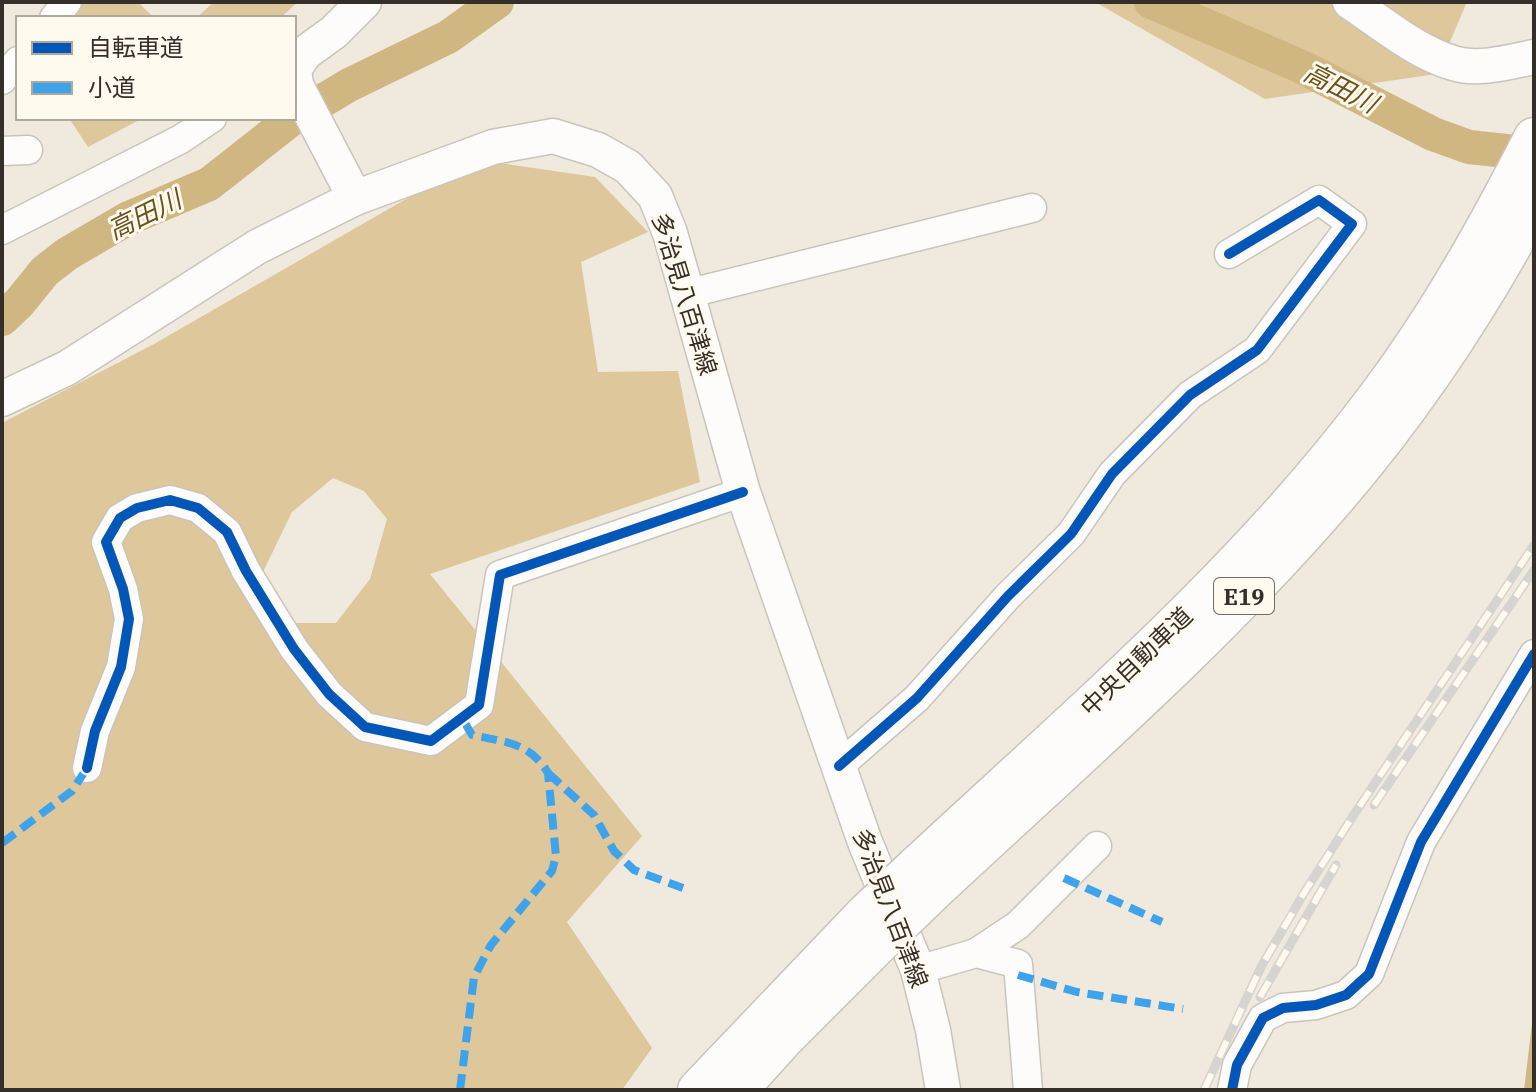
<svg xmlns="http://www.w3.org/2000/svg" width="1536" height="1092" viewBox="0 0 1536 1092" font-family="'IBM Plex Serif','Noto Sans JP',serif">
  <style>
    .forest { fill: #ddc79b; fill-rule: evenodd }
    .water { fill: #d0b782 }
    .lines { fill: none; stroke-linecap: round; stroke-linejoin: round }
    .river { stroke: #d0b782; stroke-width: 34 }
    .minor-casing { stroke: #c9c5bc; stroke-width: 31 }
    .major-casing { stroke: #c9c5bc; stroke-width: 37 }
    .highway-casing { stroke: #c9c5bc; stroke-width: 43 }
    .minor { stroke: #fdfcfa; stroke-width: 28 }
    .major { stroke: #fdfcfa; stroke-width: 34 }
    .highway { stroke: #fdfcfa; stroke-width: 40 }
    .rail-casing { stroke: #d6d4d0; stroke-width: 9 }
    .rail { stroke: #fff9ee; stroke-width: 6; stroke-dasharray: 18; stroke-linecap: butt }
    .highway-bridge-casing { stroke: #c9c5bc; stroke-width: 43; stroke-linecap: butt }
    .highway-bridge { stroke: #fdfcfa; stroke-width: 40 }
    .quiet { stroke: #3ea3eb; stroke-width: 8; stroke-dasharray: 16 8; stroke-linecap: butt }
    .cycleway-casing { stroke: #fff9ee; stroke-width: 15 }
    .cycleway { stroke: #0057b8; stroke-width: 10 }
    .labels { text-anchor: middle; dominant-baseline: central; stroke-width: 6; stroke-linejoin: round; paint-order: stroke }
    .shield { fill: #fff9ee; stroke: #716c64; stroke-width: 2 }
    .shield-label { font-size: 22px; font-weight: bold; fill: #343029 }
    .street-label { font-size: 24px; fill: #343029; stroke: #fff9ee }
    .water-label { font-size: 26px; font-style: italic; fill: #6a521d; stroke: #fff9ee }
  </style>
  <rect width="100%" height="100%" fill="#efe9de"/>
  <g class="forest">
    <path d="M83,2H138L154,18H70Z"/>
    <path d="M214,2H298L280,18H196Z"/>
    <path d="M1095,2H1467L1436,74L1265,99Z"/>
    <path d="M69,118H143L88,147Z"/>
    <path d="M492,162L595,177L648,232L581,262L598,372L678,371L700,482L430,574L642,836L567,922L652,1048L622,1090H2V423L154,344L413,195ZM333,478L364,491L387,519L370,579L336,623H282L261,576L292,512Z"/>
  </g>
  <path class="water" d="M1534,1007V1090H1524Z"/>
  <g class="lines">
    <g class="river">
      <path d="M1151,2L1302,67L1433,134L1469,147L1534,154"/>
      <path d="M294,118L349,85L448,37L497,2"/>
      <path d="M2,319L19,303L45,271L67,254L127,219L209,184L293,118"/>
    </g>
    <g class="minor-casing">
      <g id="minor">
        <path d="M54,18L67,2"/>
        <path d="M2,80L18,61"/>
        <path d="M2,151L28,150"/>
        <path d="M2,230L181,139L212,118"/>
        <path d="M686,294L1032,208"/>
        <path d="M839,766L917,698L1008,596L1071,534L1112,474L1190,395L1257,350L1352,224L1319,200L1229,254"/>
        <path d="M87,768L95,731L121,667L129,619L123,589L106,542L120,518L137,508L170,500L198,508L227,532L246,571L294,649L329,694L365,727L431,741L479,705L500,575L743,492"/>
        <path d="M976,953L1018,925L1097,846"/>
        <path d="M918,970L976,953L1018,964L1028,1090"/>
        <path d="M1232,1090L1237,1065L1263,1018L1283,1008L1316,1005L1346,995L1369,974L1421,842L1534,654"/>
      </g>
    </g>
    <g class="major-casing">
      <g id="major">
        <path d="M1350,2C1382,23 1416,52 1453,63C1478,71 1509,62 1534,57"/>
        <path d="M355,198L296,85L294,69L305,53L334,32L364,2"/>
        <path d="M2,399L67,368L257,247L355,198L493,147L553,136L598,150L628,167L655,196L670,233L743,492L865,842L918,970L933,1030L943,1090"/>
      </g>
    </g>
    <g class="highway-casing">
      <g id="highway">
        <path d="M916,867C1077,717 1247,573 1378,397C1439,316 1488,228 1534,138"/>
        <path d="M933,891C1069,764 1213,640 1335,498C1412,408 1479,308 1534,204"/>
        <path d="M698,1090L865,915"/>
        <path d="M737,1090L784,1038L878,944"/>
      </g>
    </g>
    <use href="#minor" class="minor"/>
    <use href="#major" class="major"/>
    <use href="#highway" class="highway"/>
    <g class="rail-casing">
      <g id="rail">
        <path d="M1374,805L1534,570"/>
        <path d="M1260,997L1336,865"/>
        <path d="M1204,1090L1261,967L1304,893L1353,816L1534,545"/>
      </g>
    </g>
    <use href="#rail" class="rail"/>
    <g class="highway-bridge-casing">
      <g id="highway-bridge">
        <path d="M865,915L916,867"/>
        <path d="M878,944L933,891"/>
      </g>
    </g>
    <use href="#highway-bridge" class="highway-bridge"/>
    <g class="quiet">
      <path d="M548,773L594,815L614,851L634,870L683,888"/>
      <path d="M2,843L72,791L87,768"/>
      <path d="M1064,878L1162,922"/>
      <path d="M1018,975L1077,992L1183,1009"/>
      <path d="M460,1090L474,977L491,945L552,871L556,856L548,773C530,742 504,742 472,735L462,718"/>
    </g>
    <g class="cycleway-casing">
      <g id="cycleway">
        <path d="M839,766L917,698L1008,596L1071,534L1112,474L1190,395L1257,350L1352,224L1319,200L1229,254"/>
        <path d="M87,768L95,731L121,667L129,619L123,589L106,542L120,518L137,508L170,500L198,508L227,532L246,571L294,649L329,694L365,727L431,741L479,705L500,575L743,492"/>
        <path d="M1232,1090L1237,1065L1263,1018L1283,1008L1316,1005L1346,995L1369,974L1421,842L1534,654"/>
      </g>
    </g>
    <use href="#cycleway" class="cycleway"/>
  </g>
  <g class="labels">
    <rect class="shield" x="1214" y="578" width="60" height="36" rx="6"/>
    <g class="shield-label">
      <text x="1244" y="596">E19</text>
    </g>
    <g class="street-label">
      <text transform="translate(685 294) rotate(73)">多治見八百津線</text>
      <text transform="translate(1136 661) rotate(-44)">中央自動車道</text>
      <text transform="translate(891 908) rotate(69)">多治見八百津線</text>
    </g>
    <g class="water-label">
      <text transform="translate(1341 87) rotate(27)">高田川</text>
      <text transform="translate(144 214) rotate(-26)">高田川</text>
    </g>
  </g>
  <rect width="1536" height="1092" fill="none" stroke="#343029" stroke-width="8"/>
  <rect x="16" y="16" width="280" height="104" fill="#fff9ee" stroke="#aea99f" stroke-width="2"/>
  <rect x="32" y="42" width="40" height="12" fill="#0057b8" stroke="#aea99f" stroke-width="2"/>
  <text x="88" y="56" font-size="24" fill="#343029">自転車道</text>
  <rect x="32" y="82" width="40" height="12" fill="#3ea3eb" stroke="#aea99f" stroke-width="2"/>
  <text x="88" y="96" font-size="24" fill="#343029">小道</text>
</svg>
